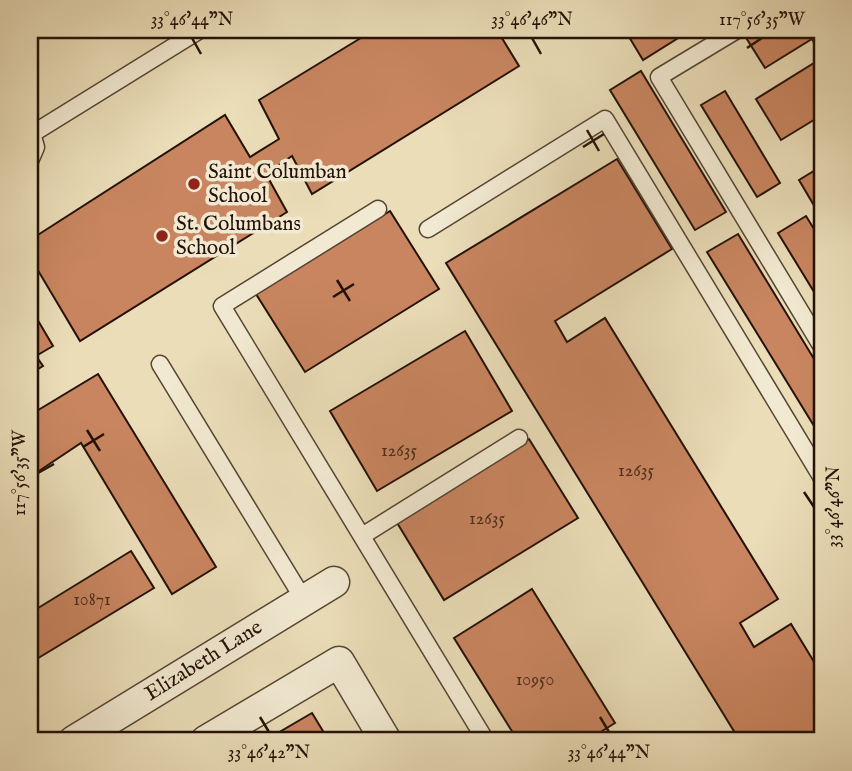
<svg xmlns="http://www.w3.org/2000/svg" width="852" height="771" viewBox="0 0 852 771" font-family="'IM FELL English',serif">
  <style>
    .building { fill: #c88560; stroke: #251107; stroke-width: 2 }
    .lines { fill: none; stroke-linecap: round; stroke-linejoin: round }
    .service-casing { stroke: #564433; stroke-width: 19 }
    .minor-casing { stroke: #564433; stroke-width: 33 }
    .service { stroke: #f1e9d1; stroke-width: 16 }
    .minor { stroke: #f1e9d1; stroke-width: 30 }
    .ticks { fill: none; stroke: #251107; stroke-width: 2.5 }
    .poi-dot { fill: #8f2418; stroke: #f1e9d1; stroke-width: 2.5 }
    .labels { text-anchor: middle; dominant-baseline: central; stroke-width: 7; stroke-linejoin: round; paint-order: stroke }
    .number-label { font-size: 18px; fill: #4e2e1d }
    .poi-label { font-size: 21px; fill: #251107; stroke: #f1e9d1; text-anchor: start }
    .street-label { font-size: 21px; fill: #251107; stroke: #f1e9d1 }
    .neatline { fill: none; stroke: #251107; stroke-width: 2.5 }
    .ticks-label { font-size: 18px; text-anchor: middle; fill: #251107 }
  </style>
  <rect width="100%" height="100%" fill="#eaddb8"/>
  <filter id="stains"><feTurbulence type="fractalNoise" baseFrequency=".00286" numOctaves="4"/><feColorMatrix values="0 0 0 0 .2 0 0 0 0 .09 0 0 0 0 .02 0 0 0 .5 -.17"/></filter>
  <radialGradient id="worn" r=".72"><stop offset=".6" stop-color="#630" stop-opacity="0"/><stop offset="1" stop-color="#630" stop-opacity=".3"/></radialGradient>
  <g class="building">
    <path d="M374,30H497L519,66L312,194L292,156L266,174L287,212L80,341L30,257V240L225,115L250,157L279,139L259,100Z"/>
    <path d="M630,30H691L643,60L626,32Z"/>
    <path d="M756,30H822V57L812,39L765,68L745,36Z"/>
    <path d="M822,58V115L781,140L756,99Z"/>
    <path d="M641,71L726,212L695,230L610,90Z"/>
    <path d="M725,91L780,183L757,197L701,105Z"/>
    <path d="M617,159L672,249L555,321L567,342L605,318L778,599L740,623L754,647L791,624L822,675V741H740L446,263Z"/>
    <path d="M822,166V219L799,180Z"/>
    <path d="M390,211L439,289L305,372L256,294Z"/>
    <path d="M806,216L822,242V305L778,233Z"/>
    <path d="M738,234L822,372V439L707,252Z"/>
    <path d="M30,307L53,346L36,356L43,366L30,374Z"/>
    <path d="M465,331L512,411L377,491L330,411Z"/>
    <path d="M98,374L216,567L172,594L81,443L30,477V415Z"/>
    <path d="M529,439L578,518L444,600L396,521Z"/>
    <path d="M131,551L154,588L30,663V613Z"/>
    <path d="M532,589L615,723L586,741H518L454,638Z"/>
    <path d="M312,713L329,741H264Z"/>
  </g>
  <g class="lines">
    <g class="service-casing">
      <g id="service">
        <path d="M737,30L659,77L822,347"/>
        <path d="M30,34L36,30"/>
        <path d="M32,134L200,30"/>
        <path d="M30,161L36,147L30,127"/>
        <path d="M378,209L222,306L486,741"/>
        <path d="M428,229L605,119L822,478"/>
        <path d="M160,364L304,600"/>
        <path d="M362,536L519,438"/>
      </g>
    </g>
    <g class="minor-casing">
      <g id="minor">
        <path d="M74,741L334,582"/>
        <path d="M206,741L339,662L386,741"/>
      </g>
    </g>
    <use href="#service" class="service"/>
    <use href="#minor" class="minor"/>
  </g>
  <path class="ticks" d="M192,38L201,54M532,38L541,54M747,48L762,38M587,130L599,151M583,147L604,134M337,280L350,301M333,297L354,284M87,430L100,451M83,447L104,434M38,473L54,464M804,492L814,507M260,717L269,732M600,717L609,732"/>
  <g class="poi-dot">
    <circle cx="194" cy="184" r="7"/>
    <circle cx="162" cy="236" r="7"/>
  </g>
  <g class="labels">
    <g class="number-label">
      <text x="399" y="451">12635</text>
      <text x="636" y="471">12635</text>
      <text x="487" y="519">12635</text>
      <text x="92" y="600">10871</text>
      <text x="535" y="680">10950</text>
    </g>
    <g class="poi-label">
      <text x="208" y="172">Saint Columban<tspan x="208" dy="24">School</tspan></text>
      <text x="176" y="224">St. Columbans<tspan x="176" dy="24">School</tspan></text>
    </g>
    <g class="street-label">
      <text transform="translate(204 661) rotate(-32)">Elizabeth Lane</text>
    </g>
  </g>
  <rect width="852" height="771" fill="none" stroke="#eaddb8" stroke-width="77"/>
  <rect x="38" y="38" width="776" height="694" class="neatline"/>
  <g class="ticks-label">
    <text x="192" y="25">33°46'44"N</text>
    <text x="532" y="25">33°46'46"N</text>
    <text x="762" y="25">117°56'35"W</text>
    <text transform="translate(19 473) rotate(-90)" y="6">117°56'35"W</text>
    <text transform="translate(833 507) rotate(-90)" y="6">33°46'46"N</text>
    <text x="269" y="758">33°46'42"N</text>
    <text x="609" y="758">33°46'44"N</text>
  </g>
  <rect width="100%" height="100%" filter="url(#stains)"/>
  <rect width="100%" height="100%" fill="url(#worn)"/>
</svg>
